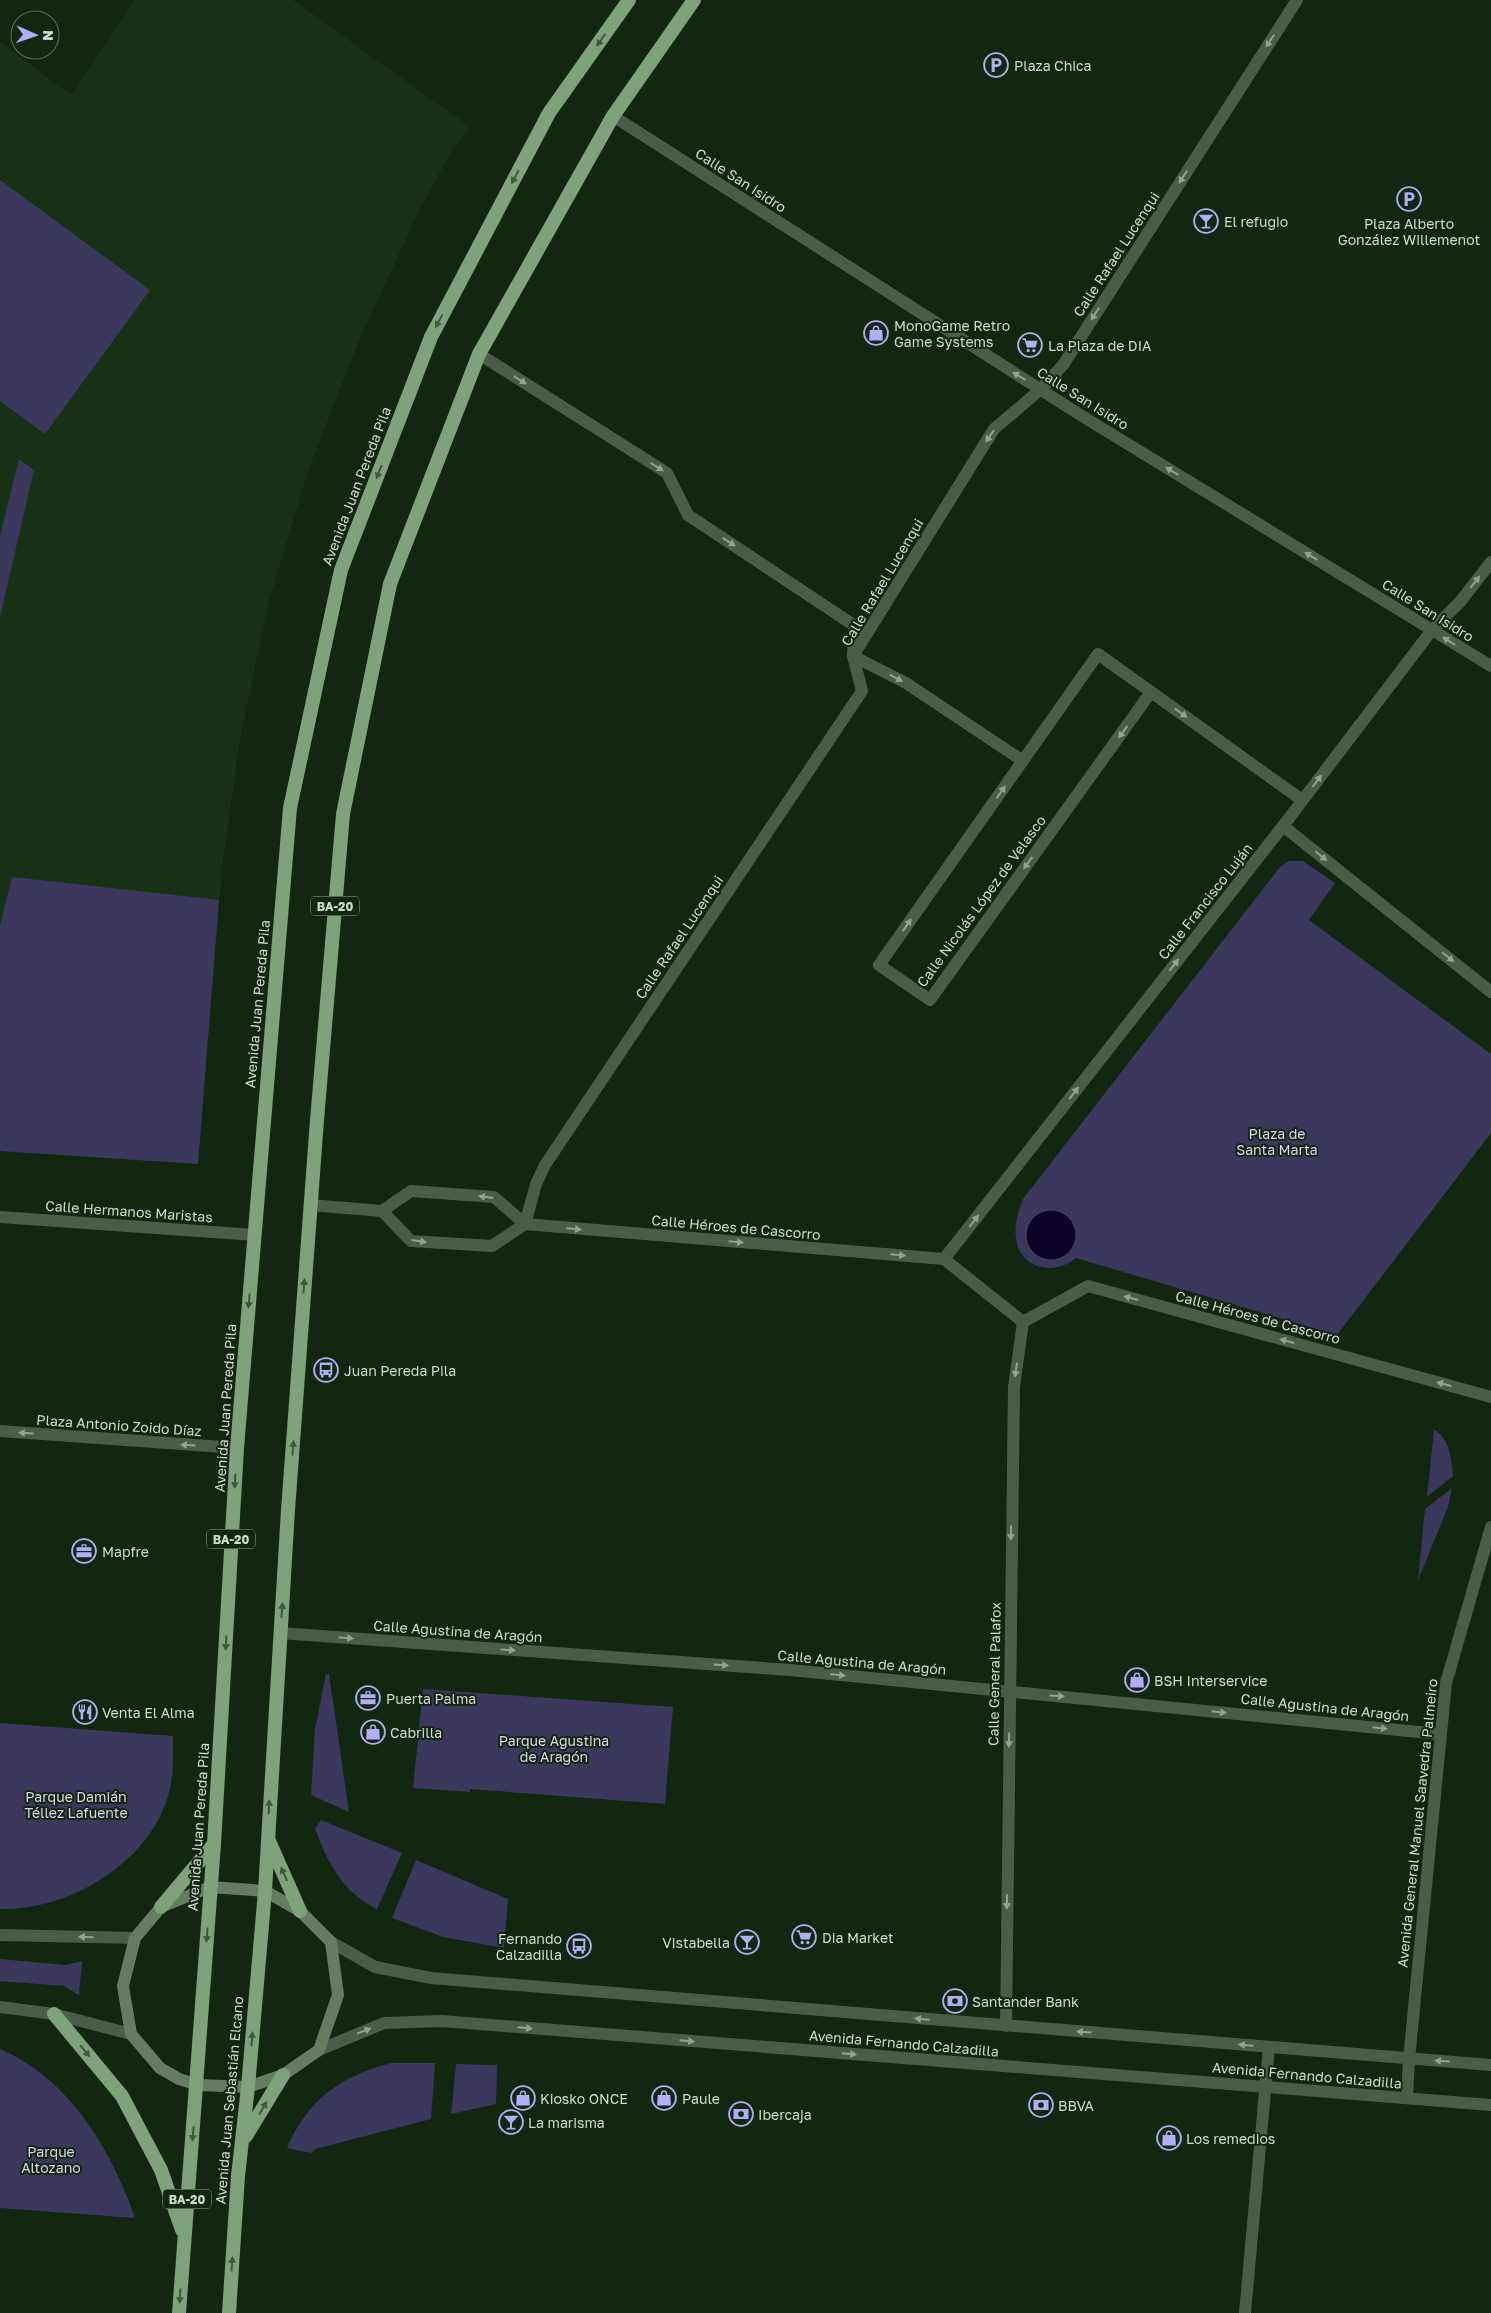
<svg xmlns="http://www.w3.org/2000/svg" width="1491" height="2313" viewBox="0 0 1491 2313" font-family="'Golos Text',sans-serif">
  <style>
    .built { fill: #183215 }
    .green { fill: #3c375d }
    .water { fill: #0c0127; stroke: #464359 }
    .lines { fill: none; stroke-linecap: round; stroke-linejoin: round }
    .minor { stroke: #4c5c4a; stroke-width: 12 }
    .tertiary { stroke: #4c5c4a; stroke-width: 12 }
    .secondary { stroke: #647d60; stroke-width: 12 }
    .trunk { stroke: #7ea27a; stroke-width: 14 }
    .oneway { fill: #3d583a }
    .oneway2 { fill: #94a292 }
    .labels { text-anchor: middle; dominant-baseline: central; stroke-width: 4; stroke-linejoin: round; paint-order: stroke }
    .shield { fill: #12270f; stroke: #96a694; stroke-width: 1 }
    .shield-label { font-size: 12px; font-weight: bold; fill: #cfdccd }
    .poi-label { font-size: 14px; fill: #cfdccd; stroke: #12270f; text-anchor: start }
    .street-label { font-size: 14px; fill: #cfdccd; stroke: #12270f }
    .park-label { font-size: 14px; fill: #d8d6f5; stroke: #12270f }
  </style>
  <rect width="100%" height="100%" fill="#12270f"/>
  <path class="built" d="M135,0H293L470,127L451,152L419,211L360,338L308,471L268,604L240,739L222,867L198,1164L0,1151V42L71,95Z"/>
  <g class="green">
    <path d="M0,180L150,290L45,434L0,401Z"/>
    <path d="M19,459L34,470L0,617V536Z"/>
    <path d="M1289,861H1303L1335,883L1309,920L1491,1054V1133L1337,1335L1076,1258C1054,1277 1019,1268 1016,1238C1014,1224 1018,1212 1023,1199L1280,867Z"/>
    <path d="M12,877L219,900L198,1164L0,1151V926Z"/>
    <path d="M1434,1430C1449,1436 1452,1462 1453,1476L1427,1497Z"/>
    <path d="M1452,1488L1448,1507L1418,1580L1425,1509Z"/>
    <path d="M326,1674H329L349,1812L311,1795L315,1729Z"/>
    <path d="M423,1689L673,1707L665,1804L470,1789V1792L413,1788Z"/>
    <path d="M0,1723L173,1736C173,1753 174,1772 170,1789C153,1861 70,1911 0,1909Z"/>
    <path d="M321,1820L402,1853L377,1909C342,1892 328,1863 315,1829Z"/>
    <path d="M416,1860L508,1899L504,1948L443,1937L392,1918Z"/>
    <path d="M0,1959L66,1965L82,1961L79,1995L64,1986L0,1981Z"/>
    <path d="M0,2049C70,2079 111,2150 135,2218L0,2208Z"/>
    <path d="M391,2063H435L431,2119L315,2149L312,2153L287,2148C309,2098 340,2077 391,2063Z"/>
    <path d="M456,2064L497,2065L496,2104L451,2114Z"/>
  </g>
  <circle class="water" cx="1051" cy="1235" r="25"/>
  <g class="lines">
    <g class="minor">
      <path d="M613,116L1082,416L1491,666"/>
      <path d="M479,354L667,473L688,515L855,626L853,656L906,683L1023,761"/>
      <path d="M1151,692L930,1000L879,965L1098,654C1166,703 1234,752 1302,800"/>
      <path d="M1283,826L1491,992"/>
      <path d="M310,1205L382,1211L411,1191L494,1197L525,1224L536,1184L545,1165L862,691L853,656L994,429L1041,389L1063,365L1297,0"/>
      <path d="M382,1211L411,1241L492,1246L525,1224L944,1259"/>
      <path d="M0,1217L255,1235"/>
      <path d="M944,1259L1283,826L1432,630L1460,602L1491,562"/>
      <path d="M944,1259L1023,1322"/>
      <path d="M1023,1322L1088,1286L1491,1397"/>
      <path d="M0,1431L237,1448"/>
      <path d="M280,1633L790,1670L1439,1734"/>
      <path d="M331,1942L375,1967L431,1978L1491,2065"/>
      <path d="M1006,2026L1014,1387L1023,1322"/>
      <path d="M319,2050L384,2023L442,2021L1491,2105"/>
      <path d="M1407,2098L1409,2059"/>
      <path d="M1245,2313L1269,2047"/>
    </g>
    <g class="tertiary">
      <path d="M0,1935L135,1938"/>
      <path d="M0,2007L54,2014L131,2034"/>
      <path d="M1409,2059L1446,1683L1491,1527"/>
    </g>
    <path class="secondary" d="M210,1887L265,1891L300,1911L331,1942L338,1995L319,2050L283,2075L248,2087L198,2085L179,2079L160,2068L131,2034L123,1986L135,1938L161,1907Z"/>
    <g class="trunk">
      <path d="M269,1841L300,1911"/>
      <path d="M161,1907L214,1844"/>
      <path d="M54,2014L122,2096L161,2170L182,2230"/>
      <path d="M246,2136L283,2075"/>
      <path d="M179,2313L214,1844L237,1448L290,808L341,570L431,337L549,113L629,0"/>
      <path d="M229,2313L238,2176L248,2087L265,1891L288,1510L317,1120L343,814L390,584L479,354L613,116L694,0"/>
    </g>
  </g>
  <defs><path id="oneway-solid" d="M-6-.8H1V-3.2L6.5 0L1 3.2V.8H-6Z" transform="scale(1.25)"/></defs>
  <g class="oneway">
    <use href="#oneway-solid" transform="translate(601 40) rotate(125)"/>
    <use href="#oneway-solid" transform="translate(515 177) rotate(118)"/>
    <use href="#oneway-solid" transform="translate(439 321) rotate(118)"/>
    <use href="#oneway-solid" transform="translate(379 472) rotate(111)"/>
    <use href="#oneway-solid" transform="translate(304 1286) rotate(-86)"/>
    <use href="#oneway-solid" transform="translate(249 1301) rotate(95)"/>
    <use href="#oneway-solid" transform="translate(293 1448) rotate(-86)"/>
    <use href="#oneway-solid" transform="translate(235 1481) rotate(93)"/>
    <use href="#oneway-solid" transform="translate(282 1610) rotate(-86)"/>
    <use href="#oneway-solid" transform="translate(226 1643) rotate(93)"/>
    <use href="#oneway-solid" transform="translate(269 1807) rotate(-87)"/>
    <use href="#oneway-solid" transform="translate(284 1874) rotate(-114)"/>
    <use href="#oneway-solid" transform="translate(207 1935) rotate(94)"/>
    <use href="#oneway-solid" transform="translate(252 2039) rotate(-86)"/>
    <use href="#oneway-solid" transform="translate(85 2051) rotate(50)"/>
    <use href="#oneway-solid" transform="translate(263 2108) rotate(-59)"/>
    <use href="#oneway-solid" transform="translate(193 2134) rotate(95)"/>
    <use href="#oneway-solid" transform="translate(232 2264) rotate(-86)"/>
    <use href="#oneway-solid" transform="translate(180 2296) rotate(93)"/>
  </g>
  <g class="oneway2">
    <use href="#oneway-solid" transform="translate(1270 41) rotate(124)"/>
    <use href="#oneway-solid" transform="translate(1183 177) rotate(123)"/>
    <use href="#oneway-solid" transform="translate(1095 314) rotate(123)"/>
    <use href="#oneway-solid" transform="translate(1019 376) rotate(-149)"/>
    <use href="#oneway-solid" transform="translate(520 380) rotate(32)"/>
    <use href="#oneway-solid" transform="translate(990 436) rotate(123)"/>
    <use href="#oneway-solid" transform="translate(657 467) rotate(32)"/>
    <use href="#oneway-solid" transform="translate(1172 471) rotate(-149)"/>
    <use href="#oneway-solid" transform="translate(729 542) rotate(33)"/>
    <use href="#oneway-solid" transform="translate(1311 556) rotate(-149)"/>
    <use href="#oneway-solid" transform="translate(1475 582) rotate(-52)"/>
    <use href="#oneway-solid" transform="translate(1449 641) rotate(-148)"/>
    <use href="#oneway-solid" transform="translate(896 678) rotate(28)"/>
    <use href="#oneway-solid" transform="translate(1181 713) rotate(36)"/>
    <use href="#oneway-solid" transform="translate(1123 732) rotate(126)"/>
    <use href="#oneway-solid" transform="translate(1317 781) rotate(-53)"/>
    <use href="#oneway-solid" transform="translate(1001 792) rotate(-55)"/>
    <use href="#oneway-solid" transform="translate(1321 856) rotate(39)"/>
    <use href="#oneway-solid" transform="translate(1028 863) rotate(126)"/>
    <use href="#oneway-solid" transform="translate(907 925) rotate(-55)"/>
    <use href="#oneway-solid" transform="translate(1448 957) rotate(39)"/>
    <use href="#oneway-solid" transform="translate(1174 965) rotate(-52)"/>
    <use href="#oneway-solid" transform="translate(1074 1093) rotate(-52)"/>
    <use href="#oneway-solid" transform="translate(486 1197) rotate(-173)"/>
    <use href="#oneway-solid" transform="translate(974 1221) rotate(-52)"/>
    <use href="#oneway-solid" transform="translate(574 1229) rotate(5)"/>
    <use href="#oneway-solid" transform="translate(419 1241) rotate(8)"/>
    <use href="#oneway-solid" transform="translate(736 1242) rotate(5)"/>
    <use href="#oneway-solid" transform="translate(898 1255) rotate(5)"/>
    <use href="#oneway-solid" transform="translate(1131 1298) rotate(-165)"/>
    <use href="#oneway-solid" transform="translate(1287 1341) rotate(-165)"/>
    <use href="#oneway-solid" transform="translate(1016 1370) rotate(98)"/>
    <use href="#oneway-solid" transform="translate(1444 1384) rotate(-165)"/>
    <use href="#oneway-solid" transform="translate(26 1433) rotate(-176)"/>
    <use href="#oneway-solid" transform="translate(188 1445) rotate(-176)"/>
    <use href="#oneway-solid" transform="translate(1011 1533) rotate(91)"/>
    <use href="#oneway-solid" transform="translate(346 1638) rotate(4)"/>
    <use href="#oneway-solid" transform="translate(508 1650) rotate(4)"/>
    <use href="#oneway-solid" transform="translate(721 1665) rotate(4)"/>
    <use href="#oneway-solid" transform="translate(838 1675) rotate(5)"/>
    <use href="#oneway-solid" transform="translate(1057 1696) rotate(4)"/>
    <use href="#oneway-solid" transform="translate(1219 1712) rotate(6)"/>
    <use href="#oneway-solid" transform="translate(1380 1728) rotate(6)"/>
    <use href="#oneway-solid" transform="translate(1009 1740) rotate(91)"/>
    <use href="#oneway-solid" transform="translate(1007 1902) rotate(91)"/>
    <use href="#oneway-solid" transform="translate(86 1937) rotate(-179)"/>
    <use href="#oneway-solid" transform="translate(922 2019) rotate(-175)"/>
    <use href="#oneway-solid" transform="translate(525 2028) rotate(5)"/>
    <use href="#oneway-solid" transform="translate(364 2031) rotate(-21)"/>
    <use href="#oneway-solid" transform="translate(1084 2032) rotate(-176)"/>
    <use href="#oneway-solid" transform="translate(687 2041) rotate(5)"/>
    <use href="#oneway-solid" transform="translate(1246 2045) rotate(-175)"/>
    <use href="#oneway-solid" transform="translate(849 2054) rotate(5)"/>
    <use href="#oneway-solid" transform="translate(1442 2061) rotate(-176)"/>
  </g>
  <defs>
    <g id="parking-ring" transform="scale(1.25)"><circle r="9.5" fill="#12270f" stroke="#b5acf8" stroke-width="1.5"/><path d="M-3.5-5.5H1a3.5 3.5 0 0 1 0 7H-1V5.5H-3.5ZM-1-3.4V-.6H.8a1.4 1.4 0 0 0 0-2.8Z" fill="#b5acf8"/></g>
    <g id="bar-ring" transform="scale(1.25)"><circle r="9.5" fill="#12270f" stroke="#b5acf8" stroke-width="1.5"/><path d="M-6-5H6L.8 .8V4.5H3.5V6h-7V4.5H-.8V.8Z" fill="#b5acf8"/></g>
    <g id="shop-ring" transform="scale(1.25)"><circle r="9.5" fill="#12270f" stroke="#b5acf8" stroke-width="1.5"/><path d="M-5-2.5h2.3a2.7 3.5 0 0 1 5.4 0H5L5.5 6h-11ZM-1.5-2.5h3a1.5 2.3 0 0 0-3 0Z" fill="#b5acf8"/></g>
    <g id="supermarket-ring" transform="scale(1.25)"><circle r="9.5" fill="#12270f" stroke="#b5acf8" stroke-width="1.5"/><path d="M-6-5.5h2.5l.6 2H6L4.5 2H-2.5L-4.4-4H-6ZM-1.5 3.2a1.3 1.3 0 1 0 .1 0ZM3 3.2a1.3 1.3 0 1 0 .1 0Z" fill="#b5acf8"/></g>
    <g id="bus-ring" transform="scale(1.25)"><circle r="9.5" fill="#12270f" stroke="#b5acf8" stroke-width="1.5"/><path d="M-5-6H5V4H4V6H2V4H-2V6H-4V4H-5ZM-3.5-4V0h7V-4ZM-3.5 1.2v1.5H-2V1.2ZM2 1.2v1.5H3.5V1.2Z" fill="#b5acf8"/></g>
    <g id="office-ring" transform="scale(1.25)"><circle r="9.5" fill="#12270f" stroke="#b5acf8" stroke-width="1.5"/><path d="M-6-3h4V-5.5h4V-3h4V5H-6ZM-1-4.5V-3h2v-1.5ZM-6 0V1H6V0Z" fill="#b5acf8"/></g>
    <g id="restaurant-ring" transform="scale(1.25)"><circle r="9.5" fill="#12270f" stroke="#b5acf8" stroke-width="1.5"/><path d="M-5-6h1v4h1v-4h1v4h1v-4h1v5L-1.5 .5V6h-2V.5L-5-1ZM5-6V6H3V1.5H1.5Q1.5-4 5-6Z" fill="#b5acf8"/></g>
    <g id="bank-ring" transform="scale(1.25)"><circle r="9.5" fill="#12270f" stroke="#b5acf8" stroke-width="1.5"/><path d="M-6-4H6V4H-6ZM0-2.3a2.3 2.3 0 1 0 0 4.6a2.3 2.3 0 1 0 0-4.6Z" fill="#b5acf8"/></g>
  </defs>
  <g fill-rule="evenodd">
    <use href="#parking-ring" x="996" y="65"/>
    <use href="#parking-ring" x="1409" y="199"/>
    <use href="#bar-ring" x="1206" y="221"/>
    <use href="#shop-ring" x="876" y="333"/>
    <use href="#supermarket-ring" x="1030" y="345"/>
    <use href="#bus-ring" x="326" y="1370"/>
    <use href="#office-ring" x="84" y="1551"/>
    <use href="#shop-ring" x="1137" y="1680"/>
    <use href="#office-ring" x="368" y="1698"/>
    <use href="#restaurant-ring" x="85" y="1712"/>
    <use href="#shop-ring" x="373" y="1732"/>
    <use href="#supermarket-ring" x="804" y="1937"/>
    <use href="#bar-ring" x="747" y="1942"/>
    <use href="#bus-ring" x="579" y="1946"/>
    <use href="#bank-ring" x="955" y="2001"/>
    <use href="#shop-ring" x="523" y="2098"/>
    <use href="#shop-ring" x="664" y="2098"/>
    <use href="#bank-ring" x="1041" y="2105"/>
    <use href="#bank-ring" x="741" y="2114"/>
    <use href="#bar-ring" x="511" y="2122"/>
    <use href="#shop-ring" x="1169" y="2138"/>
  </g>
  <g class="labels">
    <g class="shield">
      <rect x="311" y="896.5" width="48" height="19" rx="4"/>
      <rect x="207" y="1529.5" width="48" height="19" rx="4"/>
      <rect x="163" y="2189.5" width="48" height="19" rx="4"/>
    </g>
    <g class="shield-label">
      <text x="335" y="906">BA-20</text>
      <text x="231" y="1539">BA-20</text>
      <text x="187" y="2199">BA-20</text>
    </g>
    <g class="poi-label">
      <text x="1014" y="65">Plaza Chica</text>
      <text x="1224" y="221">El refugio</text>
      <text x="1409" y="223" text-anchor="middle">Plaza Alberto<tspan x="1409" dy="16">González Willemenot</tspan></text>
      <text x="894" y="325">MonoGame Retro<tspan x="894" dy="16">Game Systems</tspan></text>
      <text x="1048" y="345">La Plaza de DIA</text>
      <text x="344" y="1370">Juan Pereda Pila</text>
      <text x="102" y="1551">Mapfre</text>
      <text x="1154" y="1680">BSH Interservice</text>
      <text x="386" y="1698">Puerta Palma</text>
      <text x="102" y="1712">Venta El Alma</text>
      <text x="390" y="1732">Cabrilla</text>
      <text x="822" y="1937">Dia Market</text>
      <text x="562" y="1938" text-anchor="end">Fernando<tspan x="562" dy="16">Calzadilla</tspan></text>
      <text x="730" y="1942" text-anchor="end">Vistabella</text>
      <text x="972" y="2001">Santander Bank</text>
      <text x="540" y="2098">Kiosko ONCE</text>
      <text x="682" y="2098">Paule</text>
      <text x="1058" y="2105">BBVA</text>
      <text x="758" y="2114">Ibercaja</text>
      <text x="528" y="2122">La marisma</text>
      <text x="1186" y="2138">Los remedios</text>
    </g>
    <g class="street-label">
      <text transform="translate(741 180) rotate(33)">Calle San Isidro</text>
      <text transform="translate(1116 254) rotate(-57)">Calle Rafael Lucenqui</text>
      <text transform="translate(1083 398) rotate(32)">Calle San Isidro</text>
      <text transform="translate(356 486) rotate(-69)">Avenida Juan Pereda Pila</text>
      <text transform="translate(882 582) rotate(-59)">Calle Rafael Lucenqui</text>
      <text transform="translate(1428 610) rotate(32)">Calle San Isidro</text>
      <text transform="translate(981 901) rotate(-54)">Calle Nicolás López de Velasco</text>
      <text transform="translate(1205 901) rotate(-52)">Calle Francisco Luján</text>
      <text transform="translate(679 937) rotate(-56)">Calle Rafael Lucenqui</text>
      <text transform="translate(257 1004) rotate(-85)">Avenida Juan Pereda Pila</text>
      <text transform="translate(129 1211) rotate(4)">Calle Hermanos Maristas</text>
      <text transform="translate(736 1227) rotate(5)">Calle Héroes de Cascorro</text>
      <text transform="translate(1258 1317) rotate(15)">Calle Héroes de Cascorro</text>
      <text transform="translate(225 1408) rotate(-86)">Avenida Juan Pereda Pila</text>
      <text transform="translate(119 1425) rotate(4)">Plaza Antonio Zoido Díaz</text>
      <text transform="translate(458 1631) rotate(4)">Calle Agustina de Aragón</text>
      <text transform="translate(862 1662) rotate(5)">Calle Agustina de Aragón</text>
      <text transform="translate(994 1674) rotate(-89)">Calle General Palafox</text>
      <text transform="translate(1325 1707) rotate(6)">Calle Agustina de Aragón</text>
      <text transform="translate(1417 1823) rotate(-84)">Avenida General Manuel Saavedra Palmeiro</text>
      <text transform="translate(198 1827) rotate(-86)">Avenida Juan Pereda Pila</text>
      <text transform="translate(904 2043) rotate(5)">Avenida Fernando Calzadilla</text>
      <text transform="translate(1307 2075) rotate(5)">Avenida Fernando Calzadilla</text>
      <text transform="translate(229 2100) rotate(-85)">Avenida Juan Sebastián Elcano</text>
    </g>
    <g class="park-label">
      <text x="1277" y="1133">Plaza de<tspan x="1277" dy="16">Santa Marta</tspan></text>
      <text x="554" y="1740">Parque Agustina<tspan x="554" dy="16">de Aragón</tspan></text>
      <text x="76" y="1796">Parque Damián<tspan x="76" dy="16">Téllez Lafuente</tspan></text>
      <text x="51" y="2151">Parque<tspan x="51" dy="16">Altozano</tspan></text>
    </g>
  </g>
  <g transform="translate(35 35) rotate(92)"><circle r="24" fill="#12270f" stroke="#5e6f5b"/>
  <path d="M0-4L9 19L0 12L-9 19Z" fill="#b5acf8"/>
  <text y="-8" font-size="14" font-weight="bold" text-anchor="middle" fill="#cfdccd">N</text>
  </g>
</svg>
